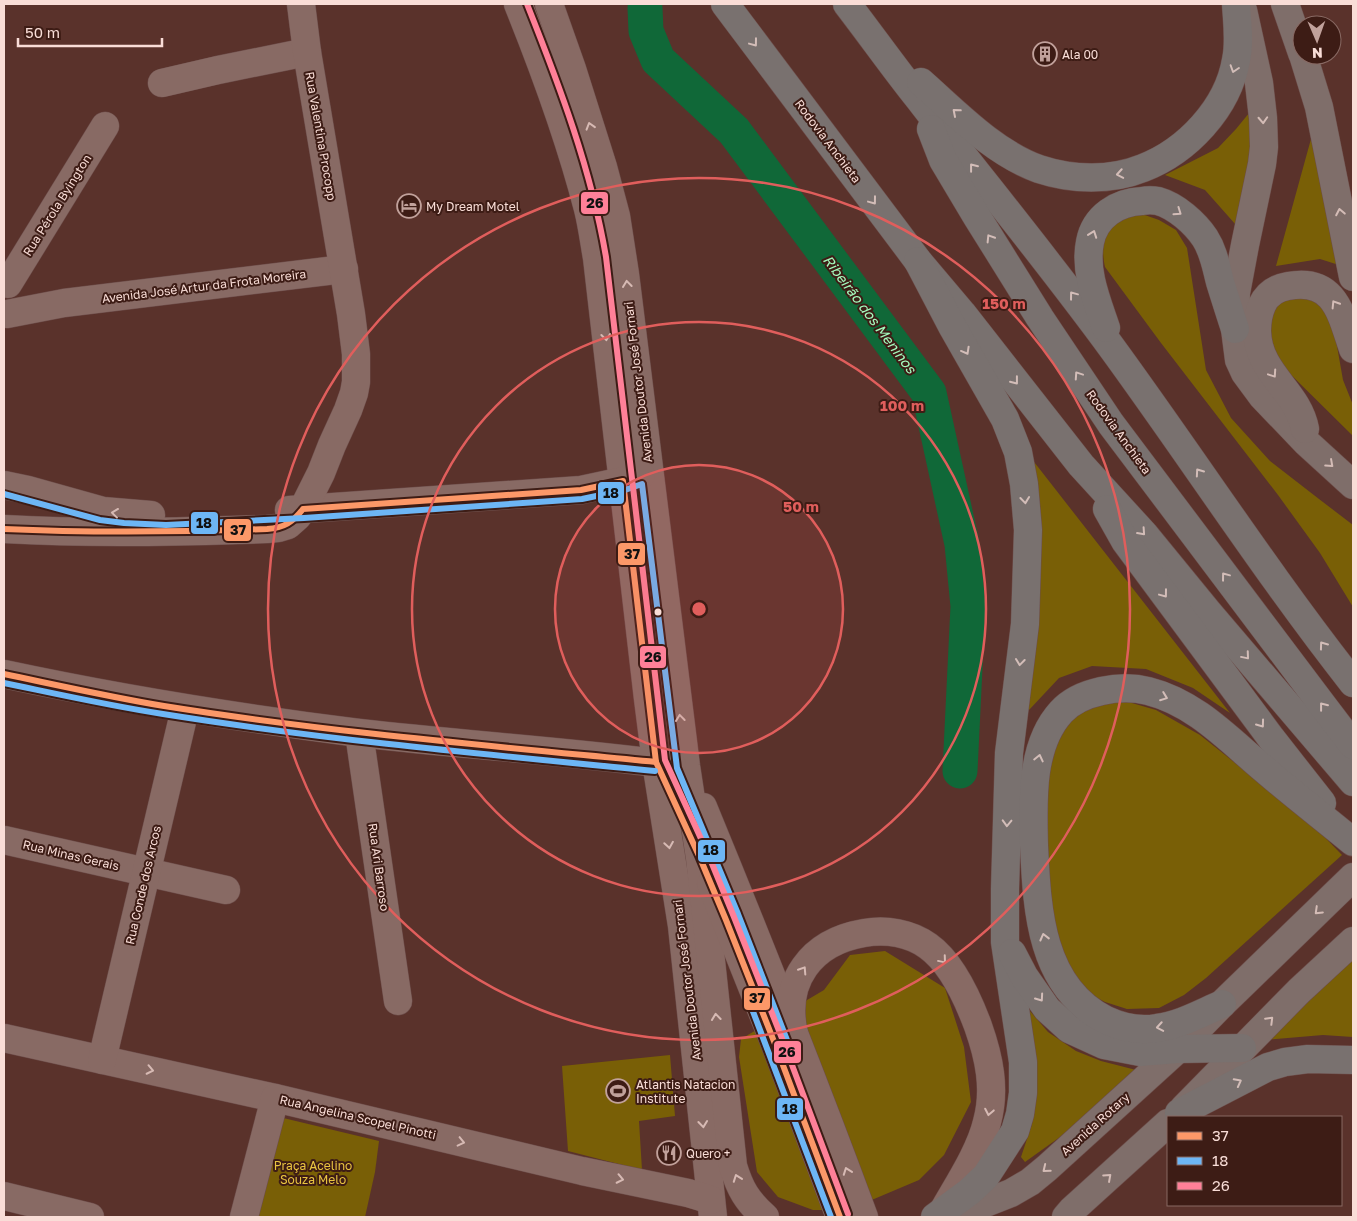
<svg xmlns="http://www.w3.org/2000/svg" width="1357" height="1221" viewBox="0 0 1357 1221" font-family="'Golos Text',sans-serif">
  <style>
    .green { fill: #795f06 }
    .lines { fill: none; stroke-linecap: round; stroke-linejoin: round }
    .stream { stroke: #106838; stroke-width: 5.5 }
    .river { stroke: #106838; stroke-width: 35 }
    .minor-casing { stroke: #6d4d4a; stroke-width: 29 }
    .major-casing { stroke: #6d4d4a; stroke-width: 29 }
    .highway-casing { stroke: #6d4d4a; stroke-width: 29 }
    .minor { stroke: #886a64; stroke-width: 28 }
    .major { stroke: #7f6e6a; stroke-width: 28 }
    .highway { stroke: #79716f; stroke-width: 28 }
    .bus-1-casing { stroke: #3d1c15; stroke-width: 10 }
    .bus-2-casing { stroke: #3d1c15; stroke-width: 10 }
    .bus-3-casing { stroke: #3d1c15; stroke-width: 10 }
    .bus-1 { stroke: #fc9868; stroke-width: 6 }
    .bus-2 { stroke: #6db6f5; stroke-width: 6 }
    .bus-3 { stroke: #ff8098; stroke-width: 6 }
    .oneway { stroke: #d3bdb8 }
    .oneway2 { stroke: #d4bcb6 }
    .oneway3 { stroke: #d7bab4 }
    .ring { fill: none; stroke: #e05e5c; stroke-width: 2.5 }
    .bus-dot { fill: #f9ddd7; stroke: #3d1c15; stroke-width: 2 }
    .labels { text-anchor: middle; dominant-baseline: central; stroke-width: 4; stroke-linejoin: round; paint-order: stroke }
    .poi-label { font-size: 12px; fill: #f9ddd7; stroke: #3d1c15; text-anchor: start }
    .street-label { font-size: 12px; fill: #f9ddd7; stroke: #3d1c15 }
    .park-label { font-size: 12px; fill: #e9c441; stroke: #3d1c15 }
    .water-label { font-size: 14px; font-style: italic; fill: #a4fbbe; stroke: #3d1c15 }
    .centre { fill: #e05e5c; stroke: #3d1c15; stroke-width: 2.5 }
    .ring-label { font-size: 15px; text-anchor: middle; font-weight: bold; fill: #e05e5c; stroke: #3d1c15; stroke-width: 4; stroke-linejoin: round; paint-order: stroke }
    .line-badge { stroke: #3d1c15; stroke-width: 2 }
    .pale-badge-label { font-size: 14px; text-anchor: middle; font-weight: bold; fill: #111 }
  </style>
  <rect width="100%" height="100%" fill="#5a322b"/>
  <g class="green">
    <path d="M1254,107L1248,187L1236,225L1205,190L1165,175L1218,148L1236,129Z"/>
    <path d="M1314,128L1342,266L1320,259L1276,266Z"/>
    <path d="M1139,213L1159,220L1176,230L1187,248L1206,370L1231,418L1270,461L1319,499L1353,525V607L1320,553L1278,495L1161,343L1105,267C1102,254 1101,233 1113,224C1120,218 1131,216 1139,213Z"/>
    <path d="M1311,295L1332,318L1343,380L1353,405V436L1273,357L1261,316L1268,302Z"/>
    <path d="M1031,458L1230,713L1193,688L1146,669L1092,666L1059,678L1029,710L1021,707Z"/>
    <path d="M1118,699L1156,710L1200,735L1312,824L1342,855L1206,978L1184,995L1159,1008L1127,1009L1105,1002L1080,989L1056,958L1041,896L1044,758L1084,704Z"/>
    <path d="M885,951L945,988L964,1047L971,1102L944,1155L919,1180L848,1210H813L778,1197L757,1172L739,1057L741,1039L824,990L850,955Z"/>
    <path d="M1353,959V1037L1323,1035L1264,1040Z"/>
    <path d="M1024,1004L1048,1032L1076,1051L1101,1061L1140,1071L1067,1132L1025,1162L1021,1157L1032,1124L1035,1085Z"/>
    <path d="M670,1055L675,1116L639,1121L642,1170L568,1151L562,1066Z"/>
    <path d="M275,1116L379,1141L375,1172L365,1217H248Z"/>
  </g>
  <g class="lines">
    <path class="stream" d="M641,4L645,8"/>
    <path class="river" d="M645,8L646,31L658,60L734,131L929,393L962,544L968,606L960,771"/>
    <g class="minor-casing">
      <g id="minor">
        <path d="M518,4C545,71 570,139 588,209C592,225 594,241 597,258L648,699L656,762L682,926L713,1217"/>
        <path d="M549,4L572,69L603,167L616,216L625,274L686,766L700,858L733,1166C740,1189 747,1201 765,1217"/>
        <path d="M162,83L218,70L307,52"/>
        <path d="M8,284L105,126"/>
        <path d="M7,314L64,303L344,269"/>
        <path d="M4,485L28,490L103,511L151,515"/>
        <path d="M289,510L581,490L623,481L641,475"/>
        <path d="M4,529C92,534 179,532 267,529L278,528L288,525L297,517L303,509L321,473L332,445L348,410L354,393L356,382V354L351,314L307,52L301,4"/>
        <path d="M4,674C121,699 240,718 359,733C463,745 568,751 672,765"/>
        <path d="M359,733L398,1001"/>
        <path d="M703,807C759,943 813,1079 864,1217"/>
        <path d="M4,840L226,890"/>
        <path d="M711,884L775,1044L840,1217"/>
        <path d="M794,1034C782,981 811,942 864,933C886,929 910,933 928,946C952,963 968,999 978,1026C989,1057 996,1089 987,1122C980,1152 957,1186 942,1213"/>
        <path d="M4,1038L275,1098L582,1171L688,1193L711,1200"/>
        <path d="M102,1060L185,709"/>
        <path d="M4,1196L90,1217"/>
        <path d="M244,1217L275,1098"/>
      </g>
    </g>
    <g class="major-casing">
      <g id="major">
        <path d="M1285,4L1302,53"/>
        <path d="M1243,10L1259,83L1263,118L1264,147L1262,164L1245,245L1236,293L1235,329L1239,360L1245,373L1262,396L1307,443L1353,485"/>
        <path d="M1303,55L1319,107L1353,277"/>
        <path d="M1305,429C1298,391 1258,374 1257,331C1257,322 1258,314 1262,305C1267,294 1276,288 1288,286C1335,277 1341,314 1353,349"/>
        <path d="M1184,1108L1299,991L1353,941"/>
        <path d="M950,1217L1011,1193L1030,1182L1047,1168L1178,1049L1222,1004L1353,877"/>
        <path d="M1066,1217L1072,1210L1168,1123"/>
      </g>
    </g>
    <g class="highway-casing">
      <g id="highway">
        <path d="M725,4L918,261L962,313L1081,465L1145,535L1208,612L1353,782"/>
        <path d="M847,4C871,35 894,68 919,99C983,182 1050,263 1112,348C1193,459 1268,575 1353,683"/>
        <path d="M921,82C956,113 994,153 1039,169C1072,180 1111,181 1143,168C1187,151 1228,108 1236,60C1240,42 1237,22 1236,4"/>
        <path d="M931,129L943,160L977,217L1040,318L1111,424L1324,707L1353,745"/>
        <path d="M918,261L952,326L1005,419L1018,452L1024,484L1028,530L1025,624L1009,753L1005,889V942L1023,1062V1093L1020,1114L1015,1131L986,1176L969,1192L935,1217"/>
        <path d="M1106,328C1097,301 1084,271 1090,242C1095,216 1118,202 1142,201C1147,200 1153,200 1158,201C1176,206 1195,223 1205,238C1214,252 1216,267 1220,282C1225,298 1230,314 1235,329"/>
        <path d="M1107,509L1125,541L1271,738L1322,803"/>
        <path d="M1012,953L1024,976L1047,1009L1069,1029L1104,1045L1140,1052L1178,1049L1242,1048"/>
        <path d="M1222,1004C1201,1013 1180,1025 1157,1028C1140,1031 1121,1027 1106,1020C1040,987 1037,909 1034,845C1033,802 1030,746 1061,712C1080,691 1121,684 1148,691C1196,703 1229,740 1265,770C1294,795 1324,818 1353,842"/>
        <path d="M1179,1113L1268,1067L1285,1062L1308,1059L1353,1060"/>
      </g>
    </g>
    <use href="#minor" class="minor"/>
    <use href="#major" class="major"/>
    <use href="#highway" class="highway"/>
    <g class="bus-1-casing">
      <g id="bus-1">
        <path d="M4,529C92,533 179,532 267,529C284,528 293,522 303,509L581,490L623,481L656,762L700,858L726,920L775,1044L840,1217"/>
        <path d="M4,674C57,685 110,697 164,706C327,732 492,746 656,762"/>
      </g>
    </g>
    <g class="bus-2-casing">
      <g id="bus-2">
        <path d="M4,494L100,520L124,523L166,525L304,518L582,499L625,490L642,484L677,768L738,914L787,1040"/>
        <path d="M4,683C57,694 110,706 163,714C326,740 491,755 655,771"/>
        <path d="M749,1001L831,1217"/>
      </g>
    </g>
    <g class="bus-3-casing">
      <path id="bus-3" d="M527,4C560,87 591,169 606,257L665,760L708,854L734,917L783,1041L848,1214"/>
    </g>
    <use href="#bus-1" class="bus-1"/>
    <use href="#bus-2" class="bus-2"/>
    <use href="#bus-3" class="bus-3"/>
  </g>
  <defs><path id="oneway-chevron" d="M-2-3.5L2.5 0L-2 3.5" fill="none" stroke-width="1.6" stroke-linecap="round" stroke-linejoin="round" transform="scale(1.25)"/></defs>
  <g class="oneway">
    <use href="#oneway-chevron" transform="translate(754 43) rotate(53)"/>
    <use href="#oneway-chevron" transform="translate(1234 69) rotate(108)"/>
    <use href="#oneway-chevron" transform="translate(956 112) rotate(-139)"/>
    <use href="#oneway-chevron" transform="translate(973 167) rotate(-128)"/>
    <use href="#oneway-chevron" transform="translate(1120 174) rotate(170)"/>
    <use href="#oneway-chevron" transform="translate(873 201) rotate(53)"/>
    <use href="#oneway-chevron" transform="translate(1178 212) rotate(35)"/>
    <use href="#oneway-chevron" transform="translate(1093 234) rotate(-70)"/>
    <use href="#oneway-chevron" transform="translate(990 238) rotate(-122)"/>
    <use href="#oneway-chevron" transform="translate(1073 295) rotate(-127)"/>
    <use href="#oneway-chevron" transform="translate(966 351) rotate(61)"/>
    <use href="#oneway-chevron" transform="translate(1078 375) rotate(-124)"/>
    <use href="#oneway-chevron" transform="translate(1015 381) rotate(52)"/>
    <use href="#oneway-chevron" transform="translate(1199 472) rotate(-125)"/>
    <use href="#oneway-chevron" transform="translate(1025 500) rotate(84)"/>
    <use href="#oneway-chevron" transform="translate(1142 532) rotate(48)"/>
    <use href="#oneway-chevron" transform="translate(1225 576) rotate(-127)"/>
    <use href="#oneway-chevron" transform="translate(1164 594) rotate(53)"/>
    <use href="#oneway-chevron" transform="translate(1323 645) rotate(-126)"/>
    <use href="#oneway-chevron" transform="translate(1246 656) rotate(50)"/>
    <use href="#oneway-chevron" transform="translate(1020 662) rotate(97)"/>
    <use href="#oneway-chevron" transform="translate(1164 697) rotate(21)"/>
    <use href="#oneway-chevron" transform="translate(1323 706) rotate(-128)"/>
    <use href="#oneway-chevron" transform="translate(1261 724) rotate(54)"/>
    <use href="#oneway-chevron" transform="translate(1039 758) rotate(-77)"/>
    <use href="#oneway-chevron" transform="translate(1007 823) rotate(92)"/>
    <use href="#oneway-chevron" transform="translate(1044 937) rotate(-104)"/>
    <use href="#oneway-chevron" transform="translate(1040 998) rotate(55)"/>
    <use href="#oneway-chevron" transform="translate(1160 1027) rotate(170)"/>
    <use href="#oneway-chevron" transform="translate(1238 1082) rotate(-28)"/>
  </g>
  <g class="oneway2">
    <use href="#oneway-chevron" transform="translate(1263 120) rotate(87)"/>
    <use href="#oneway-chevron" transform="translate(1340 212) rotate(-101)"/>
    <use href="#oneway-chevron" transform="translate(1335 304) rotate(-122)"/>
    <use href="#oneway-chevron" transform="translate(1273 374) rotate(56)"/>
    <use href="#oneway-chevron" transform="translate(1330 464) rotate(42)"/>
    <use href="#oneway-chevron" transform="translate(1318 911) rotate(136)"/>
    <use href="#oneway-chevron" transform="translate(1270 1020) rotate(-45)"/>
    <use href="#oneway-chevron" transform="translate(1046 1169) rotate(141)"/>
    <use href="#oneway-chevron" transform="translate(1108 1177) rotate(-42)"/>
  </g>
  <g class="oneway3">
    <use href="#oneway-chevron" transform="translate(590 126) rotate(-107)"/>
    <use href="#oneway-chevron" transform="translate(627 284) rotate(-97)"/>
    <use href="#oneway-chevron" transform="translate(606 337) rotate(83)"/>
    <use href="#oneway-chevron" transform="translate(115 513) rotate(-173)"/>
    <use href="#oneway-chevron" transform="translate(680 718) rotate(-97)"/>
    <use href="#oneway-chevron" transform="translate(669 845) rotate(81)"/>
    <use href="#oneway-chevron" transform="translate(943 960) rotate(50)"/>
    <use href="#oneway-chevron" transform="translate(803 970) rotate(-57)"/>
    <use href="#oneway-chevron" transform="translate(716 1017) rotate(-96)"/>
    <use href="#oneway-chevron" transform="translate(150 1070) rotate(12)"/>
    <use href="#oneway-chevron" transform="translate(989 1112) rotate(101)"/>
    <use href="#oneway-chevron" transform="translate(703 1124) rotate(84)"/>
    <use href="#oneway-chevron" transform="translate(461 1142) rotate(13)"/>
    <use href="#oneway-chevron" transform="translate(847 1171) rotate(-110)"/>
    <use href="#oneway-chevron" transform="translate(737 1178) rotate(-110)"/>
    <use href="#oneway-chevron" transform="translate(620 1179) rotate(12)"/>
  </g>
  <circle cx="699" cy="609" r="144" fill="#e05e5c" fill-opacity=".12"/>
  <g class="ring">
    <circle cx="699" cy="609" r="144"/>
    <circle cx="699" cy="609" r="287"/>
    <circle cx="699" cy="609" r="431"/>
  </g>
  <defs>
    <g id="building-ring" transform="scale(1.25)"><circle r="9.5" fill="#3d1c15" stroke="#c1a19b" stroke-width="1.5"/><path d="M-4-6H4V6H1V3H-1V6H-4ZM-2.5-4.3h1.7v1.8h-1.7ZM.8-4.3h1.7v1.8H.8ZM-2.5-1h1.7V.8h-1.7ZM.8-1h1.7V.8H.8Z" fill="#c1a19b"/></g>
    <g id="hotel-ring" transform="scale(1.25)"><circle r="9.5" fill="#3d1c15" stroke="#c1a19b" stroke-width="1.5"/><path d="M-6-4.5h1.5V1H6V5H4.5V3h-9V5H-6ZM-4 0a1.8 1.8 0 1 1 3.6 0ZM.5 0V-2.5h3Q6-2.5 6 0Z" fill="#c1a19b"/></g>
    <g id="stadium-ring" transform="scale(1.25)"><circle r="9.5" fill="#3d1c15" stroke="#c1a19b" stroke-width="1.5"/><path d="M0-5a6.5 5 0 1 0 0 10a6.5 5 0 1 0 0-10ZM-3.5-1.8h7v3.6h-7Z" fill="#c1a19b"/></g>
    <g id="restaurant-ring" transform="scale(1.25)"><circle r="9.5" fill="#3d1c15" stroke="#c1a19b" stroke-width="1.5"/><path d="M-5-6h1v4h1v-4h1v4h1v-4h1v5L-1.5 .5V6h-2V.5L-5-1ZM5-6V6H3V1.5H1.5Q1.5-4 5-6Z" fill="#c1a19b"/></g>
  </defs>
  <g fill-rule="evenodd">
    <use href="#building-ring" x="1045" y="54"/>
    <use href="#hotel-ring" x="409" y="206"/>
    <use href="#stadium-ring" x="618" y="1091"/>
    <use href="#restaurant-ring" x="669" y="1153"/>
  </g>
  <circle class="bus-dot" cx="658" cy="612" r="4.5"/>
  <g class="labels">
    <g class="poi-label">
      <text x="1062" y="54">Ala 00</text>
      <text x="426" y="206">My Dream Motel</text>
      <text x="636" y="1084">Atlantis Natacion<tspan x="636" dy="14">Institute</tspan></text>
      <text x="686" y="1153">Quero +</text>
    </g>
    <g class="street-label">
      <text transform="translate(321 136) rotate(80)">Rua Valentina Procopp</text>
      <text transform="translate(828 141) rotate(53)">Rodovia Anchieta</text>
      <text transform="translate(57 205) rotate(-58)">Rua Pérola Byington</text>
      <text transform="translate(204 286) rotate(-7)">Avenida José Artur da Frota Moreira</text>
      <text transform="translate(638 382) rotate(-97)">Avenida Doutor José Fornari</text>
      <text transform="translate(1119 432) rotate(54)">Rodovia Anchieta</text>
      <text transform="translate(71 855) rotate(13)">Rua Minas Gerais</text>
      <text transform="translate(379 867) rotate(82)">Rua Ari Barroso</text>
      <text transform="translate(143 885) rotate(-77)">Rua Conde dos Arcos</text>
      <text transform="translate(687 980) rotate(-97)">Avenida Doutor José Fornari</text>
      <text transform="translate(358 1117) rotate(13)">Rua Angelina Scopel Pinotti</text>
      <text transform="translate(1095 1124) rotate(-42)">Avenida Rotary</text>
    </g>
    <g class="park-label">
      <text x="313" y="1165">Praça Acelino<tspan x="313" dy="14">Souza Melo</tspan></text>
    </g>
    <g class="water-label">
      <text transform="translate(870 314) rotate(53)">Ribeirão dos Meninos</text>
    </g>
  </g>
  <circle cx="699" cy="609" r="8" class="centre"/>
  <g class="ring-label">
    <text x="1004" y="309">150 m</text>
    <text x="902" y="411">100 m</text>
    <text x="801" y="512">50 m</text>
  </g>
  <g class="line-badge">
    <rect x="580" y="191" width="29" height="24" rx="5" fill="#ff8098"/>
    <rect x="597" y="481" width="28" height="24" rx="5" fill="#6db6f5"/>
    <rect x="190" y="511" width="29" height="24" rx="5" fill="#6db6f5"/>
    <rect x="223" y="518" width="29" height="24" rx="5" fill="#fc9868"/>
    <rect x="617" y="542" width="29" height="24" rx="5" fill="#fc9868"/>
    <rect x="639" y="645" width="28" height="24" rx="5" fill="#ff8098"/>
    <rect x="697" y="839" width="29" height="24" rx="5" fill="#6db6f5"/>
    <rect x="743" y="987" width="28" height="24" rx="5" fill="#fc9868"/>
    <rect x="773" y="1040" width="29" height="24" rx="5" fill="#ff8098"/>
    <rect x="776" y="1097" width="28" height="24" rx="5" fill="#6db6f5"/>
  </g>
  <g class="pale-badge-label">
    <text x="595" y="208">26</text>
    <text x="611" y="498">18</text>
    <text x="204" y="528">18</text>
    <text x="238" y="535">37</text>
    <text x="632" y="559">37</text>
    <text x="653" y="662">26</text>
    <text x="711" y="855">18</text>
    <text x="757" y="1003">37</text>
    <text x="787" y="1057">26</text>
    <text x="790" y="1114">18</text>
  </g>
  <rect width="1357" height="1221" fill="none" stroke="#f9ddd7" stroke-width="10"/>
  <rect x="1167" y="1116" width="175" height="90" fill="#3d1c15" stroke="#886963"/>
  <rect x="1177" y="1132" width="25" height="8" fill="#fc9868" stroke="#886963"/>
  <text x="1212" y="1141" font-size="15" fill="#f9ddd7">37</text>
  <rect x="1177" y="1157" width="25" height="8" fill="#6db6f5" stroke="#886963"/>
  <text x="1212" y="1166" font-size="15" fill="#f9ddd7">18</text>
  <rect x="1177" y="1182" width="25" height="8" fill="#ff8098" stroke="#886963"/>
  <text x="1212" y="1191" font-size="15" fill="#f9ddd7">26</text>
  <g transform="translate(1317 40) rotate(178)"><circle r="24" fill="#3d1c15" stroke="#886963"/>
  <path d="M0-4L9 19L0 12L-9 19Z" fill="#c1a19b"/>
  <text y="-8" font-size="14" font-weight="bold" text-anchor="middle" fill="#f9ddd7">N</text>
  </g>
  <path d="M18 38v8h144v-8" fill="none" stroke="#f9ddd7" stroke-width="2.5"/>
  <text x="25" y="38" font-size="15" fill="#f9ddd7" stroke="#3d1c15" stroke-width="4" paint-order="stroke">50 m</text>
</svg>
